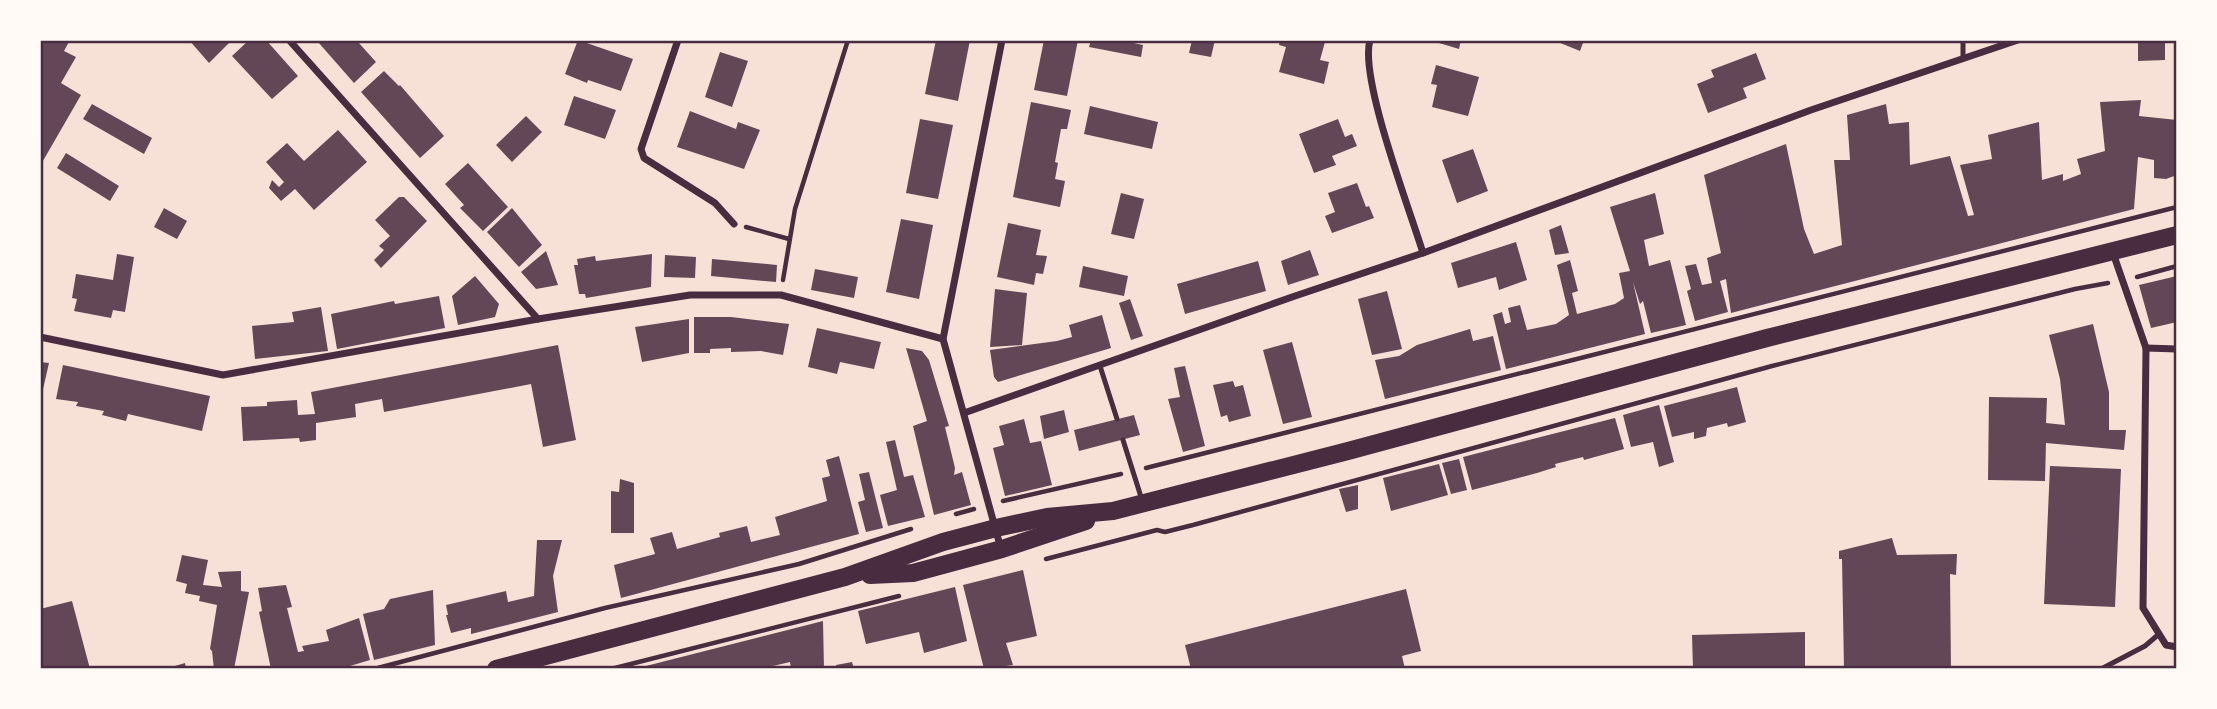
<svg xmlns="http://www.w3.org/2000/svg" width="2217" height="709" viewBox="0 0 2217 709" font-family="'Libre Baskerville',serif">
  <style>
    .building { fill: #644757 }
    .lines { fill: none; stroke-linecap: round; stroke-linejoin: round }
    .path { stroke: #4a2c40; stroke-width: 4.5 }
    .service { stroke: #4a2c40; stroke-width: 5 }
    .minor { stroke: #4a2c40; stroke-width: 7 }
    .primary { stroke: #4a2c40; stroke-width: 18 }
    .neatline { fill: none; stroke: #4a2c40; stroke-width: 2.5 }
  </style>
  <rect width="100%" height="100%" fill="#f7e1d7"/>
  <g class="building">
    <path d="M40,40H70L64,51L76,57L61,83L81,95L40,166Z"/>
    <path d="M189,40H232L209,63Z"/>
    <path d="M249,40H266L298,76L272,99L232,56Z"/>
    <path d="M320,40H361L358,42L376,62L354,83L318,42Z"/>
    <path d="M578,40L633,59L621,91L588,80L587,83L565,74Z"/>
    <path d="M936,40H970L958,101L925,94Z"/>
    <path d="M1044,40H1078L1067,96L1034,90Z"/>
    <path d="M1091,40H1119L1143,45L1141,57L1089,47Z"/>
    <path d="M1192,40H1215L1211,57L1189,53Z"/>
    <path d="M1280,40L1325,42L1320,60L1329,62L1324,84L1279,72L1286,47L1279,45Z"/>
    <path d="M1429,40H1461L1459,49Z"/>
    <path d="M1553,40H1584L1580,51Z"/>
    <path d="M2138,40H2165V60L2138,61Z"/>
    <path d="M720,52L748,61L732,107L705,97Z"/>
    <path d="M1756,53L1766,79L1743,88L1747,98L1708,113L1697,84L1714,77L1711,70Z"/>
    <path d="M1436,65L1479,77L1468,116L1432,107L1437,85L1431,84Z"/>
    <path d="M384,71L399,86L400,85L444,136L420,158L361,92Z"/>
    <path d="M574,96L616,110L605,139L564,125Z"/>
    <path d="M2141,100L2139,116L2177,120V175L2166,179L2154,178V160L2138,157L2134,209L1731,313L1726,279L1720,281L1728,312L1695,321L1687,291L1691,289L1685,266L1696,264L1702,285L1712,283L1707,258L1721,253L1704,175L1786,144L1804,229L1814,254L1842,245L1834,160H1850L1847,115L1886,104L1889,124L1909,122L1910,165L1950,156L1968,216L1974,215L1960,165L1992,159L1988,135L2039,122L2042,180L2063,174V181L2081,174L2077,159L2105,151L2100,102Z"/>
    <path d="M1031,102L1071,110L1067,129H1061L1055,162L1058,163L1055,179L1065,181L1060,207L1013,197Z"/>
    <path d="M92,104L152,138L144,154L83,119Z"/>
    <path d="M1090,106L1158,122L1152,149L1084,134Z"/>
    <path d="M690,111L736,129L738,122L760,130L744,169L677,147Z"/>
    <path d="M526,116L542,132L512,162L496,145Z"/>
    <path d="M920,119L953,125L938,199L906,193Z"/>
    <path d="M1338,119L1345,137L1352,134L1357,146L1332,156L1336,165L1314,173L1299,134Z"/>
    <path d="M338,130L367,162L314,210L295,189L281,201L269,188L272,180L279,187L284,182L266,162L287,143L304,161Z"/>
    <path d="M1473,149L1488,191L1457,203L1442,160Z"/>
    <path d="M66,153L119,186L110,201L57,168Z"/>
    <path d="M468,163L508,207L483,231L460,208L464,205L445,184Z"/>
    <path d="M1357,183L1366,207L1369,206L1374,218L1332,233L1325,216L1335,212L1328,193Z"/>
    <path d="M1121,193L1144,199L1134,239L1111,234Z"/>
    <path d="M1655,193L1664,234L1644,240L1649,266L1670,260L1686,325L1651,333L1643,301L1640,304L1633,282L1645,334L1506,369L1493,315L1502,312L1505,324L1511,322L1508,308L1520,305L1527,330L1556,324L1569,315L1557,265L1570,260L1578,291L1572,293L1577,314L1615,304L1624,298L1619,273L1630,271L1610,207Z"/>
    <path d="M399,197H404L427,221L381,268L374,260L384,250L379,246L390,236L375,220Z"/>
    <path d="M164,208L187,221L177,239L154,227Z"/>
    <path d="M512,208L542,245L519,267L487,232Z"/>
    <path d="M901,219L933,225L919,299L886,292Z"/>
    <path d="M1008,223L1041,230L1036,255L1047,256L1043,274L1036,273L1034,285L997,277Z"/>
    <path d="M1561,225L1569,253L1555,255L1549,230Z"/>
    <path d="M1516,242L1527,280L1499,290L1496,277L1458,288L1451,263Z"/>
    <path d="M1310,250L1319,275L1288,285L1281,261Z"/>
    <path d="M546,251L558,285L536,289L521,272Z"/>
    <path d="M117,254L134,257L125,312L113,310L111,318L74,311L77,299L72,298L76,274L113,280Z"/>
    <path d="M652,254L651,287L586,298L585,294H579L574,265H578L577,259L595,256L596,261Z"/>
    <path d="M665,255L696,257L695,278L664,277Z"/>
    <path d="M712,259L777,265L776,282L711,276Z"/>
    <path d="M1258,261L1266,291L1185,314L1177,284Z"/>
    <path d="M1083,266L1128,276L1124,296L1079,287Z"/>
    <path d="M815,269L858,277L854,298L811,290Z"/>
    <path d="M475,276L499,304L495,317L458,325L452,296Z"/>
    <path d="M2177,276V322L2151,328L2139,285Z"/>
    <path d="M995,289L1027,293L1022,345L990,347Z"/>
    <path d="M1387,291L1402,349L1372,355L1358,299Z"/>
    <path d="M439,296L445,328L337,349L331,314L394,301L395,304Z"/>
    <path d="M1130,299L1143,336L1131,340L1119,303Z"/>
    <path d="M321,307L328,351L255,359L252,326L294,322L292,312Z"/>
    <path d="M1102,315L1111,348L998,382L994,377L990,350L1057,341L1072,337L1069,325Z"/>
    <path d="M694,317H731L789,324L783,355L761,351L731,352V348L710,349V353H694Z"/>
    <path d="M689,319V353L642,362L635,327Z"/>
    <path d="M2093,324L2109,392V430H2126L2124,450L2046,443L2045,481L1988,480L1989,397L2047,398L2046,423L2065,425L2060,379L2049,335Z"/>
    <path d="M817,328L881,342L874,369L840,362L837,374L808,367Z"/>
    <path d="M1470,329L1473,341L1493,336L1501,370L1385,399L1375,360L1399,356L1417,345Z"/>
    <path d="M1292,342L1312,417L1283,424L1263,350Z"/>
    <path d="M558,345L576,440L543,447L531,384L384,412L382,399L355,404L356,417L316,423V440L300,442L299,438L243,441L241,407L267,406V402L297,400L298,415L315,414L311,392Z"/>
    <path d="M906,348L922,351L929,360L949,426L945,427L955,468L954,475L962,472L971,505L934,515L913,426L927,421Z"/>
    <path d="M40,362L49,363L41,398H40Z"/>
    <path d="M63,365L210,396L202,431L128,414L126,421L102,415L104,411L76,406L78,402L56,399Z"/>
    <path d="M1185,366L1205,446L1183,452L1168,399L1180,397L1174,368Z"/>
    <path d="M1233,381L1235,387L1243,385L1251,416L1229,422L1227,415L1221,417L1213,385Z"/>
    <path d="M1737,387L1746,422L1728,427L1727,423L1707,428L1706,436L1694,439V432L1672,437L1664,406Z"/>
    <path d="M1659,405L1674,462L1659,467L1653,442L1631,447L1623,415Z"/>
    <path d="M1064,410L1069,432L1044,439L1040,416Z"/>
    <path d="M1134,415L1140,435L1079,451L1074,430Z"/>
    <path d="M1615,418L1624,449L1584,460L1583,457L1555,464L1556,467L1537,473L1472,490L1463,457Z"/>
    <path d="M1024,419L1030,443L1041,441L1052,485L1005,496L993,448L1004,445L999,426Z"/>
    <path d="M895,440L904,477L913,475L925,517L888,526L880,495L897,490L886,442Z"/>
    <path d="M839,456L859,534L621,598L614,565L655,554L650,538L672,532L677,549L720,537L719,533L747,526L751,542L780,535L775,517L827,501L822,478L830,476L826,460Z"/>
    <path d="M1459,459L1467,490L1451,494L1442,463Z"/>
    <path d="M1439,464L1448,495L1391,511L1383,478Z"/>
    <path d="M2050,466L2121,469L2115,607L2044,604Z"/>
    <path d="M869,472L883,528L866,532L858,502L865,500L859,474Z"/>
    <path d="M620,479L634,483V533H611V491L619,492Z"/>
    <path d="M1358,485V509L1346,512L1339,489Z"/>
    <path d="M1892,538L1897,555L1957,554L1956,575L1950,574L1951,669H1844L1842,559H1839V551Z"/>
    <path d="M537,540H562L553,576L558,612L471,634V628L451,633L446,615H448L446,605L506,591L508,602L534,596Z"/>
    <path d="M182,555L208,560L203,585L222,587L218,572L241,571V591L249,592L234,669H214L212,651L210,649L217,605L199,601L200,596L185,593L187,584L176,581Z"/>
    <path d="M1023,570L1037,636L1006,643L1013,665L984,669L963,585Z"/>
    <path d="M286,585L292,607L287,608L298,652L304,651L302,646L329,641L326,630L359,618L370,660L340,669H271L259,612L262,611L258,588Z"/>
    <path d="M955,587L967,641L924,653L919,632L866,644L858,611Z"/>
    <path d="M1406,589L1421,651L1402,656L1405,669H1191L1185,645Z"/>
    <path d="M433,590L435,645L374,660L363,614L384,609L390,599Z"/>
    <path d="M72,601L90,669H40V609Z"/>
    <path d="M823,621L824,669H791L790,662L773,666V669H634Z"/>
    <path d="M1805,632V669H1693L1692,635Z"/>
    <path d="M852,662L854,669H837L836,665Z"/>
    <path d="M185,663L186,669H168V668Z"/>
  </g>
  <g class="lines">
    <g class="path">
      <path d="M746,227L789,239"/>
      <path d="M2137,277L2177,266"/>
      <path d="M783,280L795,209L848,40"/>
      <path d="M1146,468L2177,207"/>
      <path d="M1003,501L1121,474"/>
      <path d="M956,514L974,509"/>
      <path d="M1046,559L1157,530L1165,532L1193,525L1772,366L2075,289L2108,283"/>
      <path d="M374,669L605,608L799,564L911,529"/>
      <path d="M611,669L899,596"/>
    </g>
    <g class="service">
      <path d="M1963,40V59"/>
      <path d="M1100,366L1117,419"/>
      <path d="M1123,440L1142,500"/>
      <path d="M2101,669L2145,646L2159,634"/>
    </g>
    <g class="minor">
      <path d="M289,40L538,319"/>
      <path d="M678,40L641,149L644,158L715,203L734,224"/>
      <path d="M1370,40C1359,78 1410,210 1423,253"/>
      <path d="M2113,253L2146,348L2143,608L2166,645L2177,647"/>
      <path d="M40,337L223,375L538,319L690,295H781L943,339"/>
      <path d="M2146,348L2177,349"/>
      <path d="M964,413L1295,296L1423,253L1811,110L2018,40"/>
      <path d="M1001,549L943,339L1002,40"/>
    </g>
    <g class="primary">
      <path d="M870,575L913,573L1002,549L1086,521"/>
      <path d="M496,669L845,577L943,542L996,528L1047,517L1113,511L1348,451L1767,338L2177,235"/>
    </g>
  </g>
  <rect width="2217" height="709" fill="none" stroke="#fffaf5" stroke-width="84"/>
  <rect x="42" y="42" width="2133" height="625" class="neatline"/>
</svg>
